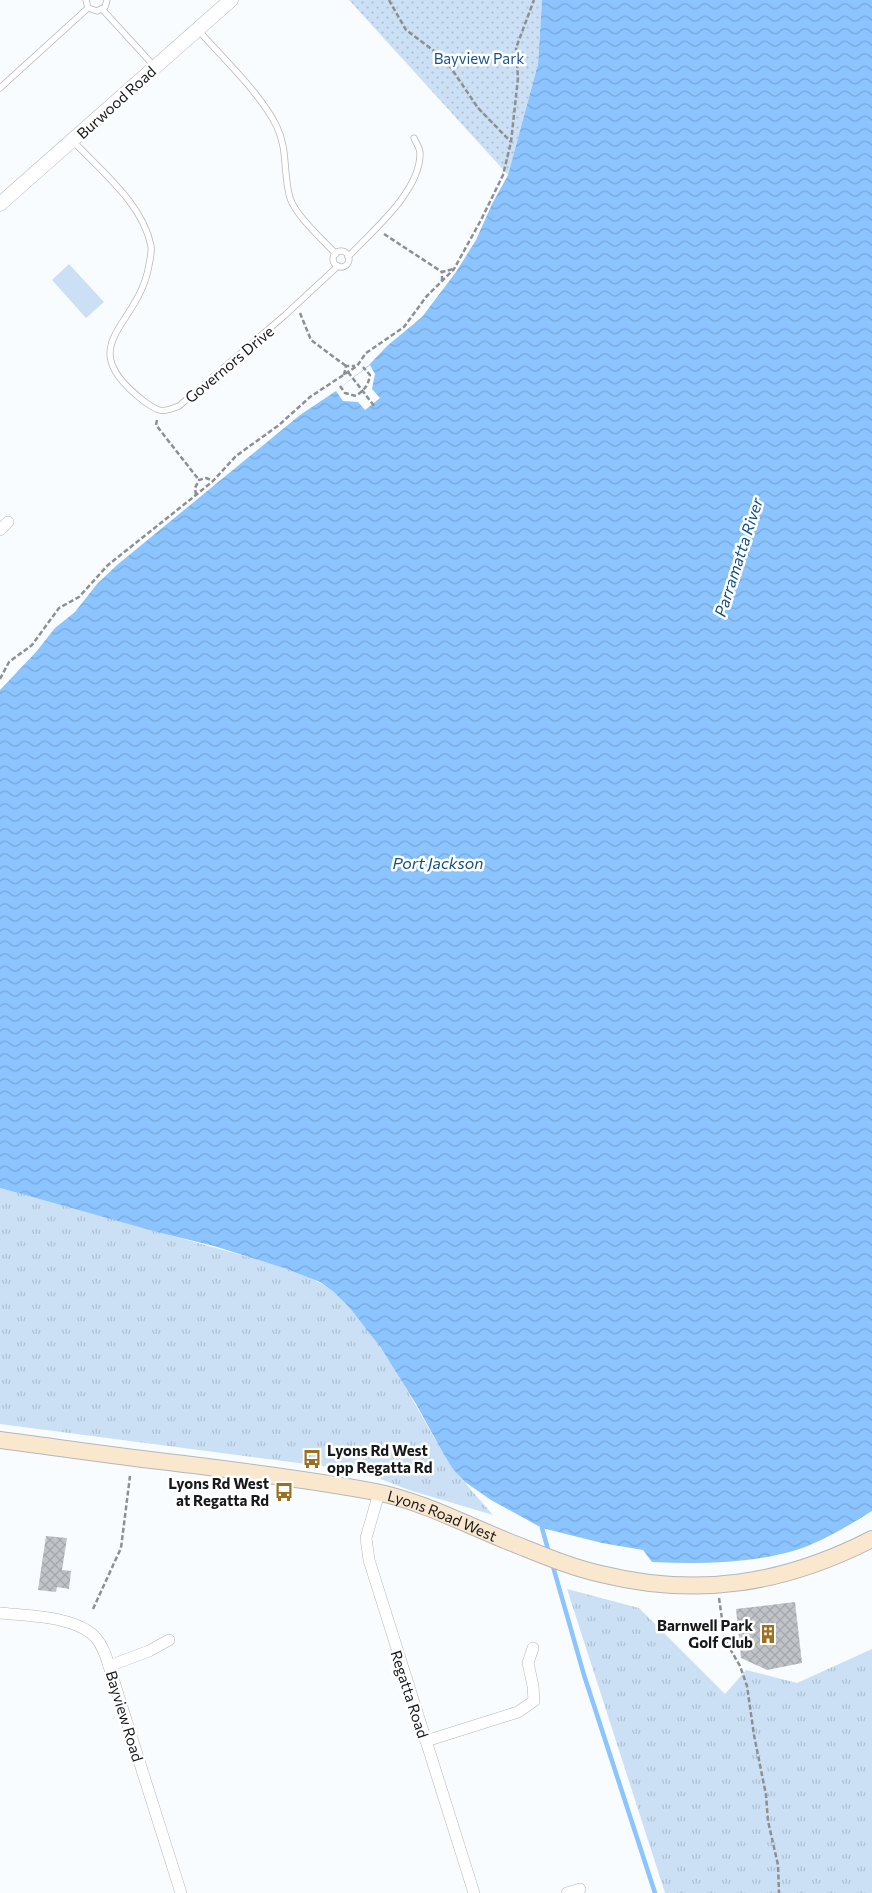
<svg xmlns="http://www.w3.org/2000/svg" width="872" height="1893" viewBox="0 0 872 1893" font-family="Commissioner,sans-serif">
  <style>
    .grass { fill: url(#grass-tufts) }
    .park { fill: url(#park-dots) }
    .pitch { fill: #cce0f5 }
    .water { fill: url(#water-waves) }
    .pier { fill: #f9fcfe }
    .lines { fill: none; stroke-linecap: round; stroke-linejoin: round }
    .stream { stroke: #8bc4fe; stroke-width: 4.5 }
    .building { fill: url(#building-cross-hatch) }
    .service-casing { stroke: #b4b7bb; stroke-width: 7 }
    .minor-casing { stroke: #b4b7bb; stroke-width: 12 }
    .tertiary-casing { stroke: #b4b7bb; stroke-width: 15 }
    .secondary-casing { stroke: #b4b7bb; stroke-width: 18 }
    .path { stroke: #8d8f91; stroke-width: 2.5; stroke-dasharray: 5 2.5; stroke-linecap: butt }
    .service { stroke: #fff; stroke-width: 5.5 }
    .minor { stroke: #fff; stroke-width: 11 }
    .tertiary { stroke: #fff; stroke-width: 14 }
    .secondary { stroke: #f9e8ce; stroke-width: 16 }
    .labels { text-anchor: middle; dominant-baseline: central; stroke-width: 5; stroke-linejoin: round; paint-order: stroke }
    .park-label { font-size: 15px; fill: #1a558a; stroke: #fff }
    .street-label { font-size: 15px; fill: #18191a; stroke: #fff }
    .poi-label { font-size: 15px; font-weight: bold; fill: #18191a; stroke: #fff; text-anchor: end }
    .water-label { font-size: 16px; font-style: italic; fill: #135084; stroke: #fff }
  </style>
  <defs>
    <pattern id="grass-tufts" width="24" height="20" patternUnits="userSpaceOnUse" patternTransform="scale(1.25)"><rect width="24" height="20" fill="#cce0f5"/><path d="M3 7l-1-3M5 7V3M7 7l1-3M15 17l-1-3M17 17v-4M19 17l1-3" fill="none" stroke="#aec0d1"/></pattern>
    <pattern id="park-dots" width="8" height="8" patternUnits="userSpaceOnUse" patternTransform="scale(1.25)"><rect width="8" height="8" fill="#cce0f5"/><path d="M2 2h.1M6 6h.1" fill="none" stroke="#aec0d1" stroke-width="1.8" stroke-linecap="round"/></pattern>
    <pattern id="water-waves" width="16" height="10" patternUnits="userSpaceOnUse" patternTransform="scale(1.25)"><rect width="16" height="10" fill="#8bc4fe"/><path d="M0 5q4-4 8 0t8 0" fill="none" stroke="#77a8d9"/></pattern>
    <pattern id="building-cross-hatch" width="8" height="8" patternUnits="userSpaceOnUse" patternTransform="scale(1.25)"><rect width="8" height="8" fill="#c0c3c7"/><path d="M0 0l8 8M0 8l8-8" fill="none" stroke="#a4a7aa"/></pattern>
  </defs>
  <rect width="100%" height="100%" fill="#f9fcfe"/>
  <g class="grass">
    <path d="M0,1188L252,1258C279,1266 309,1274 333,1291C345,1299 354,1312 363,1324C395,1364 417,1409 443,1453C457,1475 476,1495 493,1515L409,1490L360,1471L0,1424Z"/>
    <path d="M567,1589L639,1608L725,1694L746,1670L797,1683L872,1649V1893H665Z"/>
  </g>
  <path class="park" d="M349,0H542L538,64L508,175Z"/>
  <path class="pitch" d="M69,264L104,302L86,318L52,280Z"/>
  <path class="water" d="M542,0H872V1511C848,1526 820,1543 793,1551C747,1564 699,1564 652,1562L643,1550L602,1543L542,1528L491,1500L465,1482L453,1469L443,1453L416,1404L381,1348L350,1308L334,1292L320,1282L287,1269L214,1246L157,1232L0,1188V690L36,652L55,628L75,612L97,584L117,565L300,415L336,391L369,365L387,346L422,317L456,272L476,240L492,204L508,175L538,64Z"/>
  <path class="pier" d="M370,365L375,374L372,389L380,398L365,410L358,402L343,401L336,391Z"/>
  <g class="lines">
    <g class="stream">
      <path d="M542,1528L549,1553"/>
      <path d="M552,1563L584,1675L655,1893"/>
    </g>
  </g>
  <g class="building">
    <path d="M46,1536L67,1538L62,1570L71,1571L69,1589L57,1587L56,1592L38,1590Z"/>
    <path d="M795,1602L802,1663L767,1670L741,1658L736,1609Z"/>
  </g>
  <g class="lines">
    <g class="service-casing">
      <g id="service">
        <path d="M86,0L88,8L97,11L105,7L107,0"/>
        <path d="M102,9L155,67"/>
        <path d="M198,30C222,57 262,95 277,127C288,150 283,174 290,198C296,216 322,239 336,254"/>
        <path d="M0,88L88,8"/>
        <path d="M72,140C101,171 143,204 151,246C152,252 150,259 149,265C139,328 69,344 145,402C159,412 162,413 179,406L284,316L338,266"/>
        <circle cx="341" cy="259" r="8"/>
        <path d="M348,257C372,231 421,191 420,153C420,148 416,143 414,138"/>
      </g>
    </g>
    <g class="minor-casing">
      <g id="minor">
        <path d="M0,530L8,522"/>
        <path d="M379,1493L366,1538L369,1560L474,1893"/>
        <path d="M0,1613C28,1616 77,1616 96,1638C103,1646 106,1656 109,1666L181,1893"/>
        <path d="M109,1666L149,1651L169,1640"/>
        <path d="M426,1741L518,1712L534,1701L533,1686L528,1663L533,1648"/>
        <path d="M567,1893L580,1889"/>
      </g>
    </g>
    <g class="tertiary-casing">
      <path id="tertiary" d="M0,204L231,0"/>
    </g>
    <g class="secondary-casing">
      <g id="secondary">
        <path id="s1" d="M0,1440C61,1448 122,1457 184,1464C248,1472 313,1480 376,1492C421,1501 465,1524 507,1541C538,1553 569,1567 601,1574C698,1598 784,1584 872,1539"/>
      </g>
    </g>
    <g class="path">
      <path d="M389,0L406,30L445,59L478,108L511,142"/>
      <path d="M384,234L442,272"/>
      <path d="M442,281V272L453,269"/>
      <path d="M300,313L311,340L346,366"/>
      <path d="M348,372L375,407"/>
      <path d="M344,375L346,366H355"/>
      <path d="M340,386L345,393L356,396C365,389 368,386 370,375L363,367"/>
      <path d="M157,420L156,425L199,480"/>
      <path d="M196,495L195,488L199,480L206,478L213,481"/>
      <path d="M0,679L9,662L32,645L59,608L79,597L108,565L196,495L213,481L236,456L279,425L310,397L357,366L366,353L404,327L426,297L454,269L481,220L503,175L511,142L518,78L516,48L534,0"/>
      <path d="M719,1598L725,1640L740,1666L747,1686L754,1735L766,1795L768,1821L778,1865L779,1893"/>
      <path d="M93,1609L121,1548L130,1476"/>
    </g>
    <use href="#service" class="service"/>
    <use href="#minor" class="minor"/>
    <use href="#tertiary" class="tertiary"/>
    <use href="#secondary" class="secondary"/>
  </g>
  <defs>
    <g id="bus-bare" transform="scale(1.5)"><path d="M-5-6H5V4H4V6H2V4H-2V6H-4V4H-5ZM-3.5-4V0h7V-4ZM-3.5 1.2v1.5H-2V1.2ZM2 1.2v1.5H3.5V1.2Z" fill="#9d6f20" stroke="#fff" stroke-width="2.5" paint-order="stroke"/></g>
    <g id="building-bare" transform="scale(1.5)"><path d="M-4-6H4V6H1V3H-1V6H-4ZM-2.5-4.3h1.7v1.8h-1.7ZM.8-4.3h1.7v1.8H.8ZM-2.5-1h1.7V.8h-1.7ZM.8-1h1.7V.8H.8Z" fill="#9d6f20" stroke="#fff" stroke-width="2.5" paint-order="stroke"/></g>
  </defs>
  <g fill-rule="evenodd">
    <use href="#bus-bare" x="312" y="1459"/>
    <use href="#bus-bare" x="284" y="1492"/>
    <use href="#building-bare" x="768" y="1634"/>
  </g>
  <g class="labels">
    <g class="park-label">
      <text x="479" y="58">Bayview Park</text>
    </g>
    <g class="street-label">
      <text transform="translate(116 102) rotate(-42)">Burwood Road</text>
      <text transform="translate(229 364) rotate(-40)">Governors Drive</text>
      <text stroke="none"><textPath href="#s1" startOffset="450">Lyons Road West</textPath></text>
      <text transform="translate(410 1694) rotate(72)">Regatta Road</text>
      <text transform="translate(125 1716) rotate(73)">Bayview Road</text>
    </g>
    <g class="poi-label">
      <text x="327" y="1450" text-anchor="start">Lyons Rd West<tspan x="327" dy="17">opp Regatta Rd</tspan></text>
      <text x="269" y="1483">Lyons Rd West<tspan x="269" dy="17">at Regatta Rd</tspan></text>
      <text x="753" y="1625">Barnwell Park<tspan x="753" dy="17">Golf Club</tspan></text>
    </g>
    <g class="water-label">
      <text transform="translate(738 557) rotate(-72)">Parramatta River</text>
      <text x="438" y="862">Port Jackson</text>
    </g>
  </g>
</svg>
